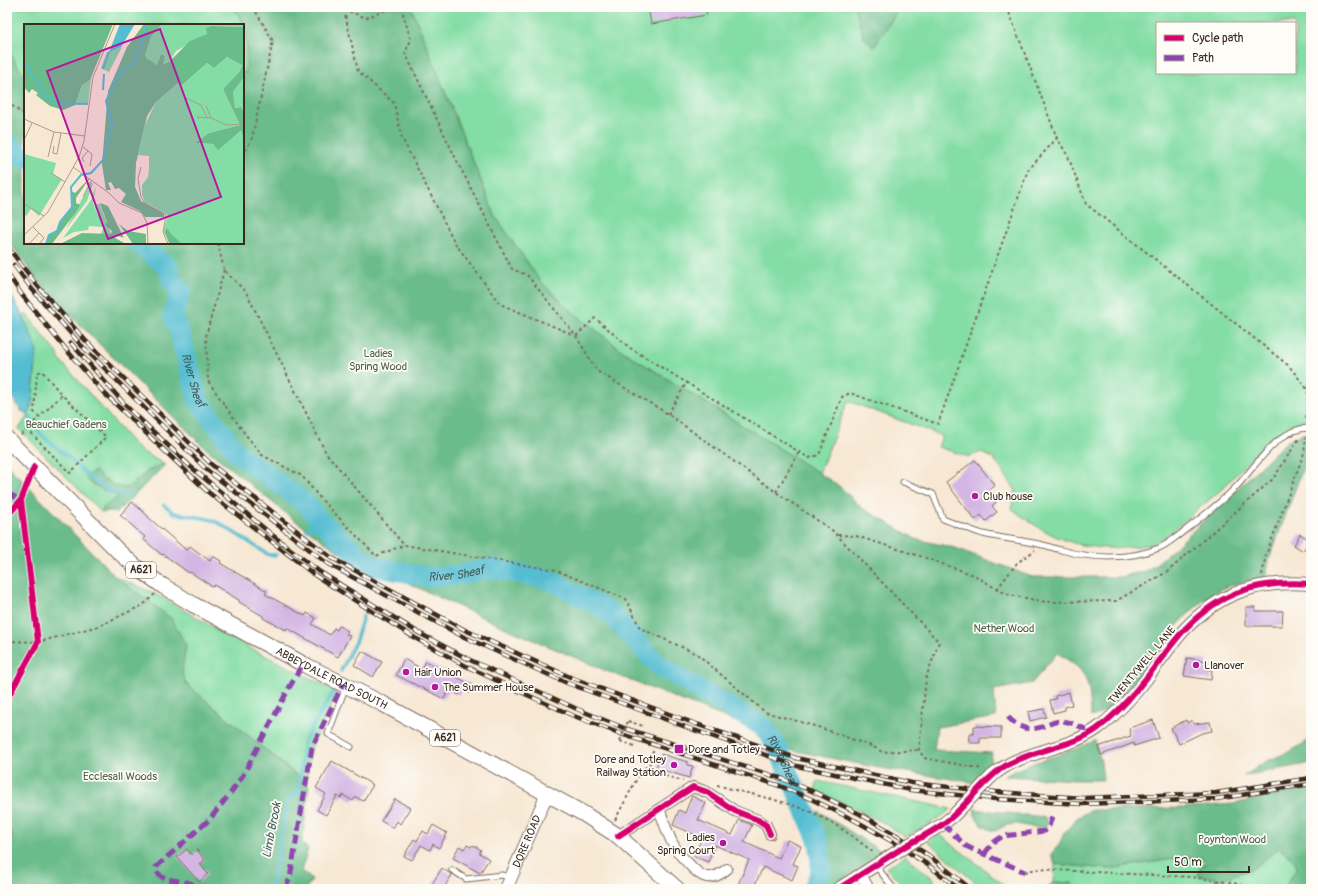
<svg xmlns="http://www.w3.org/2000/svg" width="1318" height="896" viewBox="0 0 1318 896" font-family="Pangolin,sans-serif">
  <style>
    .green { fill: #83dda4; stroke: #5f8461; fill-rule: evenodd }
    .forest { fill: #6abc8a; stroke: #527354 }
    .water { fill: #54bdd1; stroke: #487478 }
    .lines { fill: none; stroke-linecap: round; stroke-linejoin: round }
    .stream { stroke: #54bdd1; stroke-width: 3.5 }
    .river { stroke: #54bdd1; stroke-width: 20 }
    .building { fill: #d4b6e4 }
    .service-casing { stroke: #7d6c5e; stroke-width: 7 }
    .minor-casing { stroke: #7d6c5e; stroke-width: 12 }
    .tertiary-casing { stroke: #7d6c5e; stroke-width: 14 }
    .primary-casing { stroke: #7d6c5e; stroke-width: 17 }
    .path { stroke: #7d6c5e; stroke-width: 2; stroke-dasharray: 3 3; stroke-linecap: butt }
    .service { stroke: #fff; stroke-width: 5 }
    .minor { stroke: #fff; stroke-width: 10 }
    .tertiary { stroke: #fff; stroke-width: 12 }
    .primary { stroke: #fff; stroke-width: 15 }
    .rail-casing { stroke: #3b2a1e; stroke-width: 4.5 }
    .rail { stroke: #fdfcf7; stroke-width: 3; stroke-dasharray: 9; stroke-linecap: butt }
    .tertiary-bridge-casing { stroke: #7d6c5e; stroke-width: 14; stroke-linecap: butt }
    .path-bridge { stroke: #7d6c5e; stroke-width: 2; stroke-dasharray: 3 3; stroke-linecap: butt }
    .tertiary-bridge { stroke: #fff; stroke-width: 12 }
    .quiet { stroke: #8e44ad; stroke-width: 5; stroke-dasharray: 10 5; stroke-linecap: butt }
    .cycleway-casing { stroke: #fdfcf7; stroke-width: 8 }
    .cycleway { stroke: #d6006c; stroke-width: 6 }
    .poi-dot { fill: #b5179e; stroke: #fdfcf7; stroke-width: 1.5 }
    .labels { text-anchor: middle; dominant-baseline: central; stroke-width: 3.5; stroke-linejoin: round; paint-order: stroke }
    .shield { fill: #fdfcf7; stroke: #75695f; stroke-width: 1 }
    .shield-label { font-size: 10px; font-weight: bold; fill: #3b2a1e }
    .park-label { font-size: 11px; fill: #516046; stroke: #fdfcf7 }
    .poi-label { font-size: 11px; fill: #3b2a1e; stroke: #fdfcf7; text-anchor: start }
    .street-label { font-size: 11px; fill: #3b2a1e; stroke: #fdfcf7 }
    .water-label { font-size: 12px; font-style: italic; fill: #445d5d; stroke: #fdfcf7 }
    .inset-river { fill: none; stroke: #54bdd1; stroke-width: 2 }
    .inset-road { fill: none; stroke: #ac9c8b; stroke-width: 1 }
    .view { fill: #b5179e; fill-opacity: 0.15; stroke: #b5179e; stroke-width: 2 }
    .inset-edge { fill: none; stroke: #3b2a1e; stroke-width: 2 }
  </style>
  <rect width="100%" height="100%" fill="#fdfcf7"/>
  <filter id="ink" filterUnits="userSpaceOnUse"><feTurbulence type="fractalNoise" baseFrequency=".025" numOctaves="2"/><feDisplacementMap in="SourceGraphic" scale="8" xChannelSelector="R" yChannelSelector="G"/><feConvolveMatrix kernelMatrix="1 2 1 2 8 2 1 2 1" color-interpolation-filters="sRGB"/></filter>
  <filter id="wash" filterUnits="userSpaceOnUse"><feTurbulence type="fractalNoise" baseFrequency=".012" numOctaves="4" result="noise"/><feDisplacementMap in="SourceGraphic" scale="16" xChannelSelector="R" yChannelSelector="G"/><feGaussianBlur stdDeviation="0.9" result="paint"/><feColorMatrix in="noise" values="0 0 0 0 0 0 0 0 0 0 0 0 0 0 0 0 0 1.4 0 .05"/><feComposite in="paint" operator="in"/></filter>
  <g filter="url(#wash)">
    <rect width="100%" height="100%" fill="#f7e8d4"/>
    <g class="green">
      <path d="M7,7H233L245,25L247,42V75L243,72V25H25V78L7,48Z"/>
      <path d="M411,7H855L857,16L874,47L900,7H1311V421C1291,417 1265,443 1253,456C1243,466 1234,477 1224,487C1212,498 1199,508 1187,518C1178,526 1168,536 1158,541C1147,546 1134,547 1122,548C1076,550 1047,536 1011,508L1016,491L994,459L981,452L969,457L938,447L942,436L848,401L819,473L624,352L570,310L541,282L495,216ZM1157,23H1295V73H1157Z"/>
      <path d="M26,314L58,354L59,359L138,449L165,465L116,513L110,511L101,512L19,429L28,415L32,402L37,350L23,316Z"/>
      <path d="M116,577L152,592L246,646L338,692L311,747L306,783L186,684L181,672L186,645Z"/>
      <path d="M818,781L951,809L940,818L905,837L884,823L815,790Z"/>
      <path d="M939,834L1009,889H983L928,842Z"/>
      <path d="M1279,848L1295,861L1297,869L1283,889H1080L1071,883L1054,882L1055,864L1108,869L1180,858H1202L1207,863L1202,865L1198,875L1221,879L1254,868Z"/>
      <path d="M905,856L935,880L933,882L940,889H907L886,868Z"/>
    </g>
    <g class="forest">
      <path d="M233,7H411L495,216L541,282L570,310L624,352L819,473L839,486L862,508L916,539L955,548L1032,577H1121L1145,571L1155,565L1176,547L1285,443C1292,438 1299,434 1308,433C1314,441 1310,451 1306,460L1270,557L1265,579C1253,581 1241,582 1229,586C1187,602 1159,651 1131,685C1121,697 1108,713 1091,717C1090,699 1091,678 1076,666C1070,661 1064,657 1057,653L1032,683L994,690L996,717L937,727L934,750L992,753L990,768L977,783L874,767L786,749L747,726L609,672L508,629L397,578L374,573L339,552L293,519L203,446L72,317L36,279L7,239V48L25,78V243H243V72L246,74L247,42L245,25Z"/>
      <path d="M855,7H900L874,47L864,38L857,16Z"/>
      <path d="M162,464L165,465L116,513L111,511L103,512V508C108,503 114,502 118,496C114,493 110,493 105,491C101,489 88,482 86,478L91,473L96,471L103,479L109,481L113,485L124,488L128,487L148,471Z"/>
      <path d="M7,465L116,577L171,618L186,645L182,672L186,684L309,786L302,843L308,849L301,871L312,879L306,889H7Z"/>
      <path d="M1311,739V763L1244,776L1267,761L1291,751Z"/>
      <path d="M1095,740L1101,762L1103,780H1076L1005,776C1033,759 1067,756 1095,740Z"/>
      <path d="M1311,788V889H1283L1297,868L1295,861L1279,848L1254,868L1221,879L1198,875L1200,869L1206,863L1202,858H1180L1108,869L1055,864L1051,854L1059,845L1064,833L1077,818L1091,810L1184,808L1233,804Z"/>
      <path d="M974,809L1043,817L1046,818L1048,821L1045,827L1036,828L1017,824L1006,825L995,831L989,829L983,826L975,816Z"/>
      <path d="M818,811L881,851L863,866L829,889H813L821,871L819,843L812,827Z"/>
      <path d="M1054,882L1071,883L1080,889H1044Z"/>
    </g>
    <path class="water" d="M7,288L23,316L37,350L32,402L29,415L20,410L7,389Z"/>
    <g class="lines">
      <g class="stream">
        <path d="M29,415C36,435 52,443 67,456C79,466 88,478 102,486C110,491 119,494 128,496"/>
        <path d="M164,505L174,513L209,519L219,523L269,555H276"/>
        <path d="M307,530L318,519"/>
        <path d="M373,578L376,567"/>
        <path d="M341,671L356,640L363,616"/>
        <path d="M266,889L273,879L288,798L298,794L304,741L334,691"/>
      </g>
      <g class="river">
        <path d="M7,143L25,158"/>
        <path id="s1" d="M138,243L169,268L171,280L181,291L173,315L181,337L198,400L237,453L307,504L318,519L361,558L376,567L429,577L459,575L490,568L548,579L608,611L658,665L763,727L777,746L819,843L821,871L813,889"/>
      </g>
    </g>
    <g id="blocks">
      <g class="building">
        <path d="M648,7H705L707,15L651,24Z"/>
        <path d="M975,460L995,486L989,490L997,501L992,506L997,512L986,521L981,515L975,520L946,482Z"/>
        <path d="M132,502L148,516V517L186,550L190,546L210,561L213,556L221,561L220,563L267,591L265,594L305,616L307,613L316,618L312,624L330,635L334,628L337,630L339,626L348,631L346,634L350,636L338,657L287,628L286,630L263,618V616L239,602V600L214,585L213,587L190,572L189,573L163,554L162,555L143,539L145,537L120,515Z"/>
        <path d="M1300,534L1310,540L1303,551L1294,545Z"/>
        <path d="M1246,607H1255V611H1283L1282,626H1246Z"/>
        <path d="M362,651L382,662L373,677L354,665Z"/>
        <path d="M1187,658L1208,661L1206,669L1212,670L1211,680L1184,676Z"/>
        <path d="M404,659L422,669L426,661L474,686L470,693L462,689L459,695L449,690L444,699L396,675Z"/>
        <path d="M1069,692L1072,705L1065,707V710L1053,713L1050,700L1056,699L1055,696Z"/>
        <path d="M1044,709L1046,717L1030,721L1028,712Z"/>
        <path d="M1153,720L1159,738L1134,746V743L1101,755L1098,747L1131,736L1129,728Z"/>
        <path d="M1186,720L1187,723L1192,720L1194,724L1210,722L1212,731L1202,733L1179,744L1171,728Z"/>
        <path d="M974,726L1001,727V738H980V743H969V734H974Z"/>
        <path d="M661,754L688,762L687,765L693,766L689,778L656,768Z"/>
        <path d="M332,761L373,785L363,801L356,797L353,801L343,795L341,798L337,796L326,815L317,810L326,794L316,788Z"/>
        <path d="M692,796L706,803L698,820L732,835L739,820L752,825L744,842L779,858L787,840L801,846L793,864L798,866L792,880L763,867L753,889H736L749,860L715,845L708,862L694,856L702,838L673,825L679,810L685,813Z"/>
        <path d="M395,799L410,808L400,824L397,821L393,828L381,821Z"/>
        <path d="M433,825L447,833L439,848L433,844L430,850L421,845L412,860L404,856L414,839L417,841L423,831L428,834Z"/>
        <path d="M467,845L471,847L473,845L481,850L479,853L489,859L480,873L453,858L459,846L464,849Z"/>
        <path d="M187,849L192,855L197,850L205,860L200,864L208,874L199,882L177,857Z"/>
        <path d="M442,868L452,875L443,889H429Z"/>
      </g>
    </g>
  </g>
  <g filter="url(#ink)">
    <use href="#blocks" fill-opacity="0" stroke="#7d6c5e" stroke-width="1"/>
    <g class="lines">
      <g class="service-casing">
        <g id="service">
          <path d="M903,482L933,494L943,519C957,524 970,530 983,534C1003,539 1024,540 1043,545C1049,546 1055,549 1061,550C1092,559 1129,560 1159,548C1167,545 1173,539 1179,535C1198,520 1218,505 1235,488C1256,467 1278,426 1311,428"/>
          <path d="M346,686L328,734L351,747"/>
          <path d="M876,866L894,889"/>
          <path d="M452,870L466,879L502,875L510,878"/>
        </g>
      </g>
      <g class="minor-casing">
        <g id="minor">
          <path d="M659,809C664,821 669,840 676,849C679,854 684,859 688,863C701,878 710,883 727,869"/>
          <path d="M618,836L693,787L707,792L735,811L758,820L766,825L770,834"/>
          <path d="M861,874L869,889"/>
        </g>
      </g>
      <g class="tertiary-casing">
        <g id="tertiary">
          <path d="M991,777C1021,749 1065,752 1098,728C1113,717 1126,703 1139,688C1155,669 1168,647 1185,629C1221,591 1260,580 1311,584"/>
          <path d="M916,840L943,824L953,816"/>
          <path id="s2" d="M506,889L547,794"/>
          <path d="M838,889L895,853"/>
        </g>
      </g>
      <g class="primary-casing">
        <g id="primary">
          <path id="s3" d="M7,439L118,551L135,566L163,586L194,605L303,664L383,704L584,814L618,836L677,889"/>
        </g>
      </g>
      <g class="path">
        <path d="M338,7L366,18L393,7"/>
        <path d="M401,7L411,40L405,53L458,163L512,269L527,275L576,336L597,371L668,414L776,492L833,531L939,642L926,678L919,750L924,758L983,769"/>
        <path d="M1007,7L1057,138L1068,156L1086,204L1289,366L1308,390L1306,420"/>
        <path d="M344,10L358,71L394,103L402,138L455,243L500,304L574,335"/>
        <path d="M344,10L347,7"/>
        <path d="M7,102L20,112L25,113"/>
        <path d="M243,156L252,138L273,41L253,7"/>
        <path d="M218,243L224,270L246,292L326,453L404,545"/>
        <path d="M224,270L206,336L208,381L245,434L262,455L302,476L320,498L376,556L404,545L555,570L626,599L640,628L697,654L765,712L818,727L874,747L882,752L919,750"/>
        <path d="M576,336L595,318L630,348L809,458L819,455L842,397L850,393L938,424L1028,170L1057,138"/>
        <path d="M668,414L687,382"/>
        <path d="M27,429L70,473L106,437L62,395"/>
        <path d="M21,435L62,395L42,371L37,373L34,412L39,417"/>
        <path d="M776,492L799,452"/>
        <path d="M838,535L856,536L923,557L974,575L997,589L1010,595L1046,602L1116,601L1167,572L1273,479L1300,437"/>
        <path d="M1262,575L1266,555L1304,453L1306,437"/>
        <path d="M997,589L1017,563L1035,550"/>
        <path d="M7,641L38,642L99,626L143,605L155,594"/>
        <path d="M628,721L643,726"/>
        <path d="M620,741L635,746"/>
        <path d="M642,769L683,781"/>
        <path d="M717,785C744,793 773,798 800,808C827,817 852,835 874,853"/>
        <path d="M615,820L642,769L649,766L654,748"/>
        <path d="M1025,872L1036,869L1191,877L1239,884L1251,889"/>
      </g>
      <use href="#service" class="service"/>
      <use href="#minor" class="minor"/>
      <use href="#tertiary" class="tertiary"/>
      <use href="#primary" class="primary"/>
      <g class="rail-casing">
        <g id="rail">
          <path d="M7,246L36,284L85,340L212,465L332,558L465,630L570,677L696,724L796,758L912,783L996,792L1083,798L1216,793L1311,778"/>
          <path d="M14,265L31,288L80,344L207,470L328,564L462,636L567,683L694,730L797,766L911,790L995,799L1082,804L1216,799L1311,784"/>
          <path d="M7,273L22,295L64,347L103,392L208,492L316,576L415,638L466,666L523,693L574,716L621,734L780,786L811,799L856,821L893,842L928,865L959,889"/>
          <path d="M71,343L127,407L191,467L271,534L320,572L419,633L470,660L577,709L624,728L783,779L814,792L860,814L898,836L928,855L971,889"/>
        </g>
      </g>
      <use href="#rail" class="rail"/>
      <g class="tertiary-bridge-casing">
        <g id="tertiary-bridge">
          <path d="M953,816L991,777"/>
          <path d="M895,853L916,840"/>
        </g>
      </g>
      <path class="path-bridge" d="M620,741L628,721"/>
      <use href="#tertiary-bridge" class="tertiary-bridge"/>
      <g class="quiet">
        <path d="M7,493L21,500L22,502"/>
        <path d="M1008,717C1018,728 1030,732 1044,726C1050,724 1055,721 1062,721C1072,722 1083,728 1092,732"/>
        <path d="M943,824L966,846L972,849L1025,872"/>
        <path d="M7,827L9,835L7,851"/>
        <path d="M984,854L994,842L1003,836L1045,831L1049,826L1053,814"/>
        <path d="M208,889L186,882L166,879L162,877L156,871V867L210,819L232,791L243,775L289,688L303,664"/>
        <path d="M214,889L216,888"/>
        <path d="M285,889L290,878L312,747L343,684"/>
      </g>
      <g class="cycleway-casing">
        <g id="cycleway">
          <path d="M7,516L21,500L34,467"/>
          <path d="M7,699L38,642L21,500"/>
          <path d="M618,836L693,787L707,792L735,811L758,820L766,825L770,834"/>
          <path d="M838,889C860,875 882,861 904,847C917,839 931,833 943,824C966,808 981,781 1005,766C1034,749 1070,748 1097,729C1113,717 1126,703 1138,688C1155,669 1168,647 1185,629C1221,591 1260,580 1311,584"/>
        </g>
      </g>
      <use href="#cycleway" class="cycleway"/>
    </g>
  </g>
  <g class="poi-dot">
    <circle cx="975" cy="496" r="4"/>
    <circle cx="1196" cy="665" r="4"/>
    <circle cx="406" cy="672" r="4"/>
    <circle cx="435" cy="687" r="4"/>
    <rect x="674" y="744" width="10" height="10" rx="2"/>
    <circle cx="674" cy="765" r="4"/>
    <circle cx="723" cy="843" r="4"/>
  </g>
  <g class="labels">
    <g class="shield">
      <rect x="126" y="562" width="30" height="16" rx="3"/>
      <rect x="430" y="730" width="30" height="16" rx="3"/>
    </g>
    <g class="shield-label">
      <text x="141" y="570">A621</text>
      <text x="445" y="738">A621</text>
    </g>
    <g class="park-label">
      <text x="378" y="353">Ladies<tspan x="378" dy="13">Spring Wood</tspan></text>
      <text x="66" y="424">Beauchief Gadens</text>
      <text x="1004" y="628">Nether Wood</text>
      <text x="120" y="776">Ecclesall Woods</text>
      <text x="1232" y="839">Poynton Wood</text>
    </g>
    <g class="poi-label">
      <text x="983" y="496">Club house</text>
      <text x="1204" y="665">Llanover</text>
      <text x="414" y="672">Hair Union</text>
      <text x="443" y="687">The Summer House</text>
      <text x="688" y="749">Dore and Totley</text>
      <text x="666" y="759" text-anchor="end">Dore and Totley<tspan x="666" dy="13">Railway Station</tspan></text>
      <text x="715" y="837" text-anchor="end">Ladies<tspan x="715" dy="13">Spring Court</tspan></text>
    </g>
    <g class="street-label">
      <text transform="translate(1142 665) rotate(-50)">TWENTYWELL LANE</text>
      <text stroke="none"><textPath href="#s3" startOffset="407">ABBEYDALE ROAD SOUTH</textPath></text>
      <text stroke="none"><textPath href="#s2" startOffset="52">DORE ROAD</textPath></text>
    </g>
    <g class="water-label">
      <text stroke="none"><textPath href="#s1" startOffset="161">River Sheaf</textPath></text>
      <text stroke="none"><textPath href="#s1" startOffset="509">River Sheaf</textPath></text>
      <text stroke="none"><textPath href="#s1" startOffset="905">River Sheaf</textPath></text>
      <text transform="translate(272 830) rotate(-79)">Limb Brook</text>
    </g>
  </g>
  <g transform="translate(24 24)">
    <rect width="220" height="220" fill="#f7e8d4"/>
    <path d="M141,0H220V3L188,2L183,10L152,27L145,38L138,40L141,32L137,30L133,41L121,35V31L127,13L137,1ZM98,23L85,48L77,44L83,28ZM203,33L218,40L216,47L199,65L216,101L185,109L171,119L189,120L194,125L218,107L220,113V220H146L139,207L144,191L121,178L118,171V161L124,153L125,145V132L114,131L121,101L132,78L155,58L158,61L183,39L190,44ZM68,47L64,80L51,81L58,61L66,56ZM220,53V88L217,83L211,84L209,68ZM0,130L32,139L29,150L38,155L15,192L7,185L2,192L0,190ZM67,158L69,160L63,177L42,205ZM72,162L69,179L74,191L73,180H76L87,210L76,211L80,203L65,202L64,206L50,208L39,214L67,176Z" fill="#83dda4"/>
    <path d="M0,0H89L66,56L58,61L51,81L39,86L26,82L12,71L14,69L8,65L5,69L0,63ZM120,0H141L137,1L127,13L121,31L122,34L133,41L137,30L141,32L139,40L145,38L166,17L183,10L182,4L188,2L220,3V53L209,68L211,84L217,83L220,88V113L217,107L194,126L189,120L171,119L185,109L216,101L199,65L216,47L218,41L203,33L190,44L183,39L158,61L155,58L132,78L123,92L112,139L111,163L117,177L140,189V193H121L116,187L97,178L102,170L95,164L91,165L87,158L84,159L87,166H82L78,140L84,67L103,23ZM65,155L52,174V179L56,181L52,188L28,220H22L25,211L33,207L36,198L48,183L47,167L51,169ZM76,179L84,182L100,214L92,211L91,214L102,220H36L58,209L87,210L88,207L81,201L83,198ZM95,200L104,207L122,210V220H109ZM143,204L147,210L158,220L145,219L141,208Z" fill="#6abc8a"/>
    <path d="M96,0H111L97,23L85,28Z" fill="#54bdd1"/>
    <path class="inset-river" d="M0,38L6,44V50L15,58L22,73L28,74L32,79L64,80M79,45L85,28M79,66L80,50M22,220L25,211L33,207L36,198L48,183L47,163L57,151L67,149L79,136L88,102L82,77L95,49L110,39L121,10L120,3L124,0"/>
    <path class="inset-road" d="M162,74L177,81L183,94M183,84L182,82L187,94M0,95L30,108L61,112M175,95L173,93L187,94L202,101L220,100M1,114L8,99M30,122L29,129L33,130L37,109M59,123L68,130L66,142M24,133L30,108M60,138L58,134L64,127M49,143L85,169L95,179L118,189L123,199L124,220M117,143L114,155L117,173L121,179L142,191L139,208L144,220M27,149L41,158M54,167L65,155M59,173L67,157M0,180L20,192M9,203L20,214L15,220M0,211L24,188L55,133L60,117L69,53L91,0M5,220L15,209"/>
    <path class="view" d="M136,5L197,173L84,215L23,47Z"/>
    <rect width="220" height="220" class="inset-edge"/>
  </g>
  <rect width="1318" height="896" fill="none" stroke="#fdfcf7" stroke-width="24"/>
  <rect x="1156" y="22" width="140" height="52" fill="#fdfcf7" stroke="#afa8a0"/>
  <rect x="1164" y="35" width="20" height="6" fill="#d6006c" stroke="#afa8a0"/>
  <text x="1192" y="42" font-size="12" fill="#3b2a1e">Cycle path</text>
  <rect x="1164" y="55" width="20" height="6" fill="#8e44ad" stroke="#afa8a0"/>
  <text x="1192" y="62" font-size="12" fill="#3b2a1e">Path</text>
  <path d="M1168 866v6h81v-6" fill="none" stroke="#3b2a1e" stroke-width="2"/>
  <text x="1174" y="866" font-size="12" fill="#3b2a1e" stroke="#fdfcf7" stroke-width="3" paint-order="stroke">50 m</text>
</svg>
